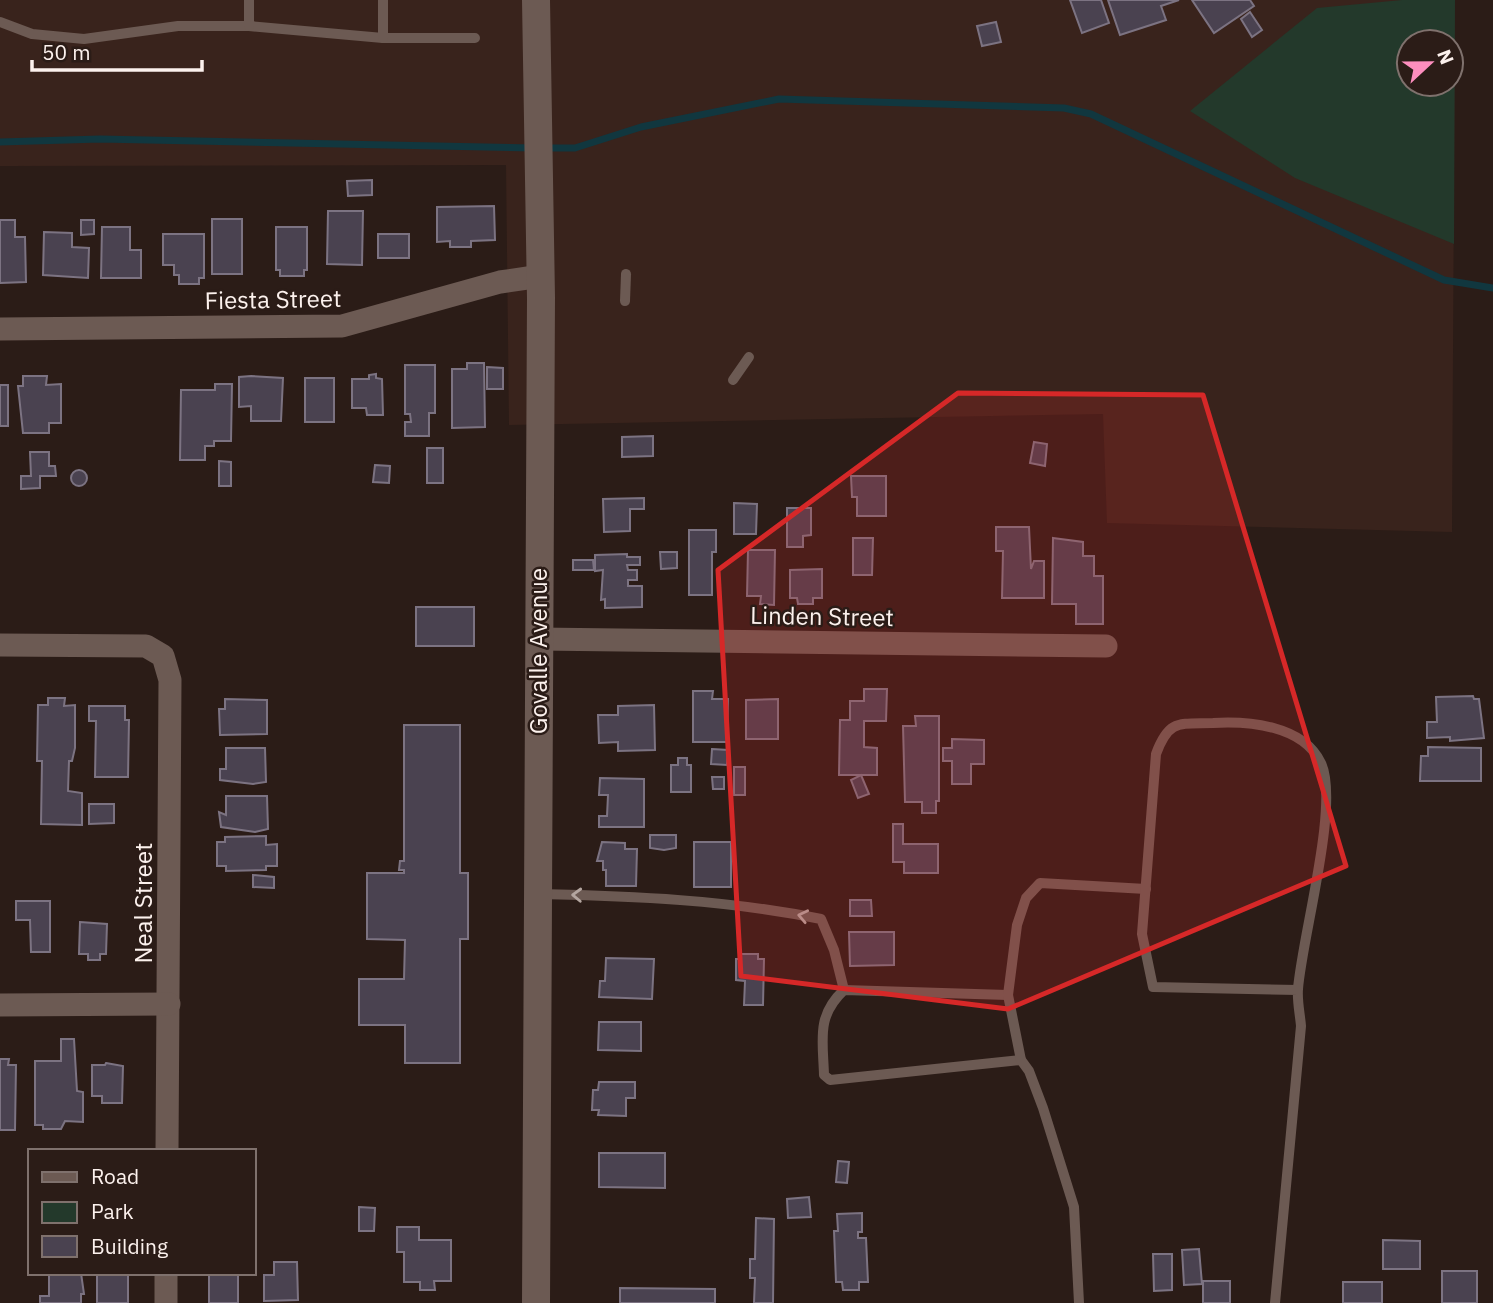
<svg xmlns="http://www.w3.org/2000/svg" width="1493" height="1303" viewBox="0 0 1493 1303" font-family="'IBM Plex Sans',sans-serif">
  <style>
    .built { fill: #39231c; fill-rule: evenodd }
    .green { fill: #23392b; fill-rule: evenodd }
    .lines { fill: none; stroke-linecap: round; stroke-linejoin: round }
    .stream { stroke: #11373f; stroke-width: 7 }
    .building { fill: #4a4250; stroke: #7c7382; stroke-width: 2 }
    .service { stroke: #6c5a53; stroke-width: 10 }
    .minor { stroke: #6c5a53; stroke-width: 23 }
    .tertiary { stroke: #6c5a53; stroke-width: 28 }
    .oneway { stroke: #b4a6a0 }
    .marked { fill: #d62828; fill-opacity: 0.2; stroke: #d62828; stroke-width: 5; stroke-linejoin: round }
    .labels { text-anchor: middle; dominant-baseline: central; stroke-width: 5; stroke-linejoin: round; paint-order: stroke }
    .street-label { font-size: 24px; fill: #fcf1ed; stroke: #2b1c17 }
  </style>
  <rect width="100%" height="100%" fill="#2b1c17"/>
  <path class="built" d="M0,0H1455L1452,532L1107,523L1103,414L509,425L506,165L0,166ZM1409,42H1451V84H1409Z"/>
  <path class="green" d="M1402,0H1455L1454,244L1295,178L1190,111L1317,8ZM1409,42H1451V84H1409Z"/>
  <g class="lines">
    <g class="stream">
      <path d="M0,142L100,139L533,148"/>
      <path d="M545,148H575L641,127L779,99L1064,108L1091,114L1444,280L1493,288"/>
    </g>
  </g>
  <g class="building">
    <path d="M1070,0H1101L1109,23L1082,33Z"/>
    <path d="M1108,0H1179L1161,6L1166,20L1120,35Z"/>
    <path d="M1192,0H1250L1254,6L1214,33Z"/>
    <path d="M1250,12L1262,30L1252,37L1241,19Z"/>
    <path d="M996,22L1001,42L982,46L977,26Z"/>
    <path d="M372,180V195L348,196L347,181Z"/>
    <path d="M494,206L495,240L471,241V247H450V241L437,242V207Z"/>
    <path d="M328,211H363L362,265L327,264Z"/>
    <rect x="212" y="219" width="30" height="55"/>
    <path d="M0,220H15V237H25L26,282L0,283Z"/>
    <path d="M81,220H94V234L81,235Z"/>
    <path d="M102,227H130V250H141V278H101Z"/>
    <path d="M276,227H307V270H304V276H280V270H276Z"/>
    <path d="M44,232L72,233V247L89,248L88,278L43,275Z"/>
    <path d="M163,234H204V278H199V284H179V275H174V265H163Z"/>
    <rect x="378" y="234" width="31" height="24"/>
    <path d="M467,363H484L485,427L452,428V369H467Z"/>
    <path d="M405,365H435V413H429V436H405V422H411L410,414H405Z"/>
    <path d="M487,367L503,368V389H487Z"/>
    <path d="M376,374V378L382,379L383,415H367L366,408H352V379H369V375Z"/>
    <path d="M23,376H47L46,385L61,384V423H49V433H23L18,386H23Z"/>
    <path d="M251,376L283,378L281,421H251V406L239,407V377Z"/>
    <rect x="305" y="378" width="29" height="44"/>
    <path d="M215,384H232L231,441H214V446H205V460H180L181,390H215Z"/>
    <rect x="0" y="385" width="8" height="41"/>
    <path d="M653,436V456L622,457V437Z"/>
    <path d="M1034,442L1047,444L1045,466L1030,463Z"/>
    <rect x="427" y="448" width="16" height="35"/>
    <path d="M30,452H49V466H55L56,476H40V488L21,489V476H31Z"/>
    <path d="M219,461L231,462V486H219Z"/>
    <path d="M375,465L390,466L389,483L373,482Z"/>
    <circle cx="79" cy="478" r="8"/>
    <path d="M851,476H886V516H857V497H852Z"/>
    <path d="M644,498V509H630V531L604,532L603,499Z"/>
    <path d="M734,503L757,504L756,534H734Z"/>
    <path d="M787,508H811V535L803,536V547H787Z"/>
    <path d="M996,527H1029L1031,569L1034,561H1044V598H1002L1003,551H996Z"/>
    <path d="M689,530H716V552H712V595H689Z"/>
    <path d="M853,538H873L872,575H853Z"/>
    <path d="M1053,538L1083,542V556H1094V576H1103V624H1076V604H1052Z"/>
    <path d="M748,550H775L774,605L760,604L761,596H747Z"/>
    <path d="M660,552H677V568L661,569Z"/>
    <path d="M627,554V557H640V565H627L628,570H637V580H628V586H642V607L605,608V599L601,600L603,570L595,571V555Z"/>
    <path d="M573,560H593L594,570H573Z"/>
    <path d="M822,569V598H813V604H798L797,598H790V570Z"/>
    <rect x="416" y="607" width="58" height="39"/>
    <path d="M864,689H887L886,721H864V747L877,748V775H839L840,720H850V701H864Z"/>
    <path d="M693,691H713L712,699H728L727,742H693Z"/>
    <path d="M1473,696L1474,699H1479L1484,738L1450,741V737L1427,738V722H1437L1436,697Z"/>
    <path d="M48,698H65L64,706L75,705V748L72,761H69L68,791L82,793V825L41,824L42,761H37L38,705H48Z"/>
    <path d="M225,699L267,700V734L220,735L219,709H225Z"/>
    <path d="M778,699V739H746V700Z"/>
    <path d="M654,705L655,750L618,751V742L599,743L598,715H618V706Z"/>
    <path d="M89,706H125V720H129L128,777H95L96,721H89Z"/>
    <path d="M915,716H939V801H936V813H922V802H905L903,726H916Z"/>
    <path d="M404,725H460V873H468V939H460V1063H405V1025H359V979H404L405,940L367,939V873H404V870H399L400,861H404Z"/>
    <path d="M952,739L984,740V764H971V784H952V761H943V748H952Z"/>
    <path d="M1428,747L1481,748V781H1420L1421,756H1428Z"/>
    <path d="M226,748H265L266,782L253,784L220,780V769H226Z"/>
    <path d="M712,749L728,750L727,765L711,764Z"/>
    <path d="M678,758H687V765H691V792H671V765H678Z"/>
    <rect x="734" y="767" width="11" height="28"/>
    <path d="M861,775L869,794L858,798L851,780Z"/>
    <path d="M712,777H724V789H713Z"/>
    <path d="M600,778L644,779V827H599V816H607L608,795H599Z"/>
    <path d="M226,796H267L268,829L255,832L221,827L219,812L226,815Z"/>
    <path d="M89,804H114V823L89,824Z"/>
    <path d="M893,824H903V844H938V873H904V862H893Z"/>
    <path d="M650,835H676V848L664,850L650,848Z"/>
    <path d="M266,836V845L277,844V866H266V870L226,871V866H217V842H225V837Z"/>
    <path d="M602,842L625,843V849H637L636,886H606V870H603V861H597Z"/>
    <rect x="694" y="842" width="37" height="45"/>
    <path d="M253,875L274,877V888L253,887Z"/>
    <path d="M850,900H871L872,916H850Z"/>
    <path d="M16,901H50V952H31L30,920H16Z"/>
    <path d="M80,922L107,924L106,954H100V960H88V954H79Z"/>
    <path d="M849,932H894V965L850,966Z"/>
    <path d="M741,954H758V959H764L763,1005H744L745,981L736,980V959H741Z"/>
    <path d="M606,958L654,959L652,999L599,997L600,981H605Z"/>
    <path d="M599,1022H641V1051L598,1050Z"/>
    <path d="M61,1039H74L77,1091L83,1092V1122L65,1121L61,1129H43V1125H35V1061H61Z"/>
    <path d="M0,1059H9L8,1065H16L15,1130H0Z"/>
    <path d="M106,1063L123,1066L122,1103H102V1096H92V1065H105Z"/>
    <path d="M599,1082H635V1098H626V1116L598,1115L599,1110H592L593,1090H598Z"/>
    <path d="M599,1153H665V1188L599,1187Z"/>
    <path d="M838,1161L849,1162L847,1183L836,1182Z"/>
    <path d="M809,1197L811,1217L788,1218L787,1199Z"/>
    <path d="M359,1207L375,1208L374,1231H359Z"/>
    <path d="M862,1213V1232H858V1238H866L868,1282H859V1290H843L842,1282H836L834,1231H838L837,1214Z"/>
    <path d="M756,1218L774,1219L773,1303H754L755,1278H750V1259H755Z"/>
    <path d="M397,1227H419V1240H451V1281H434L435,1290H420V1282H404V1252H397Z"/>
    <path d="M1383,1240L1420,1241V1269H1383Z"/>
    <path d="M1199,1249L1202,1284L1184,1285L1182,1250Z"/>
    <path d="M1153,1254H1172V1290L1154,1291Z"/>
    <path d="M274,1262H297L298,1300L264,1301V1275H274Z"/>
    <rect x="1442" y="1271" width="35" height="32"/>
    <path d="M49,1273H81L84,1294H81V1303H40V1296H49Z"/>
    <rect x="97" y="1273" width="31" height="30"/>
    <rect x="209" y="1273" width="29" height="30"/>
    <rect x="1203" y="1281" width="27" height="22"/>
    <rect x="1343" y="1282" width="39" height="21"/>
    <path d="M620,1288L715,1289V1303H620Z"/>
  </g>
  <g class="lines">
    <g class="service">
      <path d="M0,22L32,34L84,39L178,26H249L383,38H475"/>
      <path d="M249,26V0"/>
      <path d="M383,38V0"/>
      <path d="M625,301L626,274"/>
      <path d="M733,380L749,357"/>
      <path d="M539,894C633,896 728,900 821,919L834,950L844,990"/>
      <path d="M1008,995L844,990C816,1016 823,1040 824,1075L830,1080L1021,1060"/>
      <path d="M1079,1303L1074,1207L1043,1108L1029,1071L1021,1060L1008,995L1017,925L1026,898L1040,883L1146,889"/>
      <path d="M1275,1303L1301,1026C1300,1014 1297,1001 1298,989C1302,937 1340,804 1321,763C1303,725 1249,721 1213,723C1179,724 1169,719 1156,754L1142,934L1153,987L1298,990"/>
    </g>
    <g class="minor">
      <path d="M0,329L342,326L500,282L541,276"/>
      <path d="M538,639L1106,646"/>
      <path d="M0,645L146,646L163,656L170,680L167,1151"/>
      <path d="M0,1005L169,1004"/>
      <path d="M166,1303V1273"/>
    </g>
    <path class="tertiary" d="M536,0L541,298L536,1303"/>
  </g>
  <defs><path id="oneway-chevron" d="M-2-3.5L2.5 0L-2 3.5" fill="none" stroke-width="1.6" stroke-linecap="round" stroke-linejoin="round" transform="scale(1.75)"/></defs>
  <g class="oneway">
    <use href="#oneway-chevron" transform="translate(577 895) rotate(-178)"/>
    <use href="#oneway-chevron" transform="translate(803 916) rotate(-168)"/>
  </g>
  <path class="marked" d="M958,393L1203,395L1346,866L1008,1009L741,976L718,570Z"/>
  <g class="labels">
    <g class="street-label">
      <text transform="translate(273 299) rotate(-1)">Fiesta Street</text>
      <text transform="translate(822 616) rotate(1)">Linden Street</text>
      <text transform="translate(538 651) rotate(-90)">Govalle Avenue</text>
      <text transform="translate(143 903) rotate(-90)">Neal Street</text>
    </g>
  </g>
  <rect x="28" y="1149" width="228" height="126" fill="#2b1c17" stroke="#7f716d" stroke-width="2"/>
  <rect x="42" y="1172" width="35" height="10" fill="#6c5a53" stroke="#7f716d" stroke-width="2"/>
  <text x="91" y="1184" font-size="21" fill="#fcf1ed">Road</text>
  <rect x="42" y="1202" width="35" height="21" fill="#23392b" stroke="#7f716d" stroke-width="2"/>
  <text x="91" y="1219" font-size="21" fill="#fcf1ed">Park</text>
  <rect x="42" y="1236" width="35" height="21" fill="#4a4250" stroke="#7f716d" stroke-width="2"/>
  <text x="91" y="1254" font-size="21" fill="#fcf1ed">Building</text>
  <g transform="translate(1430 63) rotate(68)"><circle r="33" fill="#2b1c17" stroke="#7f716d" stroke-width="2"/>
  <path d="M0-5L12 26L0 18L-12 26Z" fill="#fd8ebe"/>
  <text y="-10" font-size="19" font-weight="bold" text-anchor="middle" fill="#fcf1ed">N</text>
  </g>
  <path d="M32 60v10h170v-10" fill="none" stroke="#fcf1ed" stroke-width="3.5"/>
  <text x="42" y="60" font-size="21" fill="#fcf1ed" stroke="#2b1c17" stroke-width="5" paint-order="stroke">50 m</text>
</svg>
